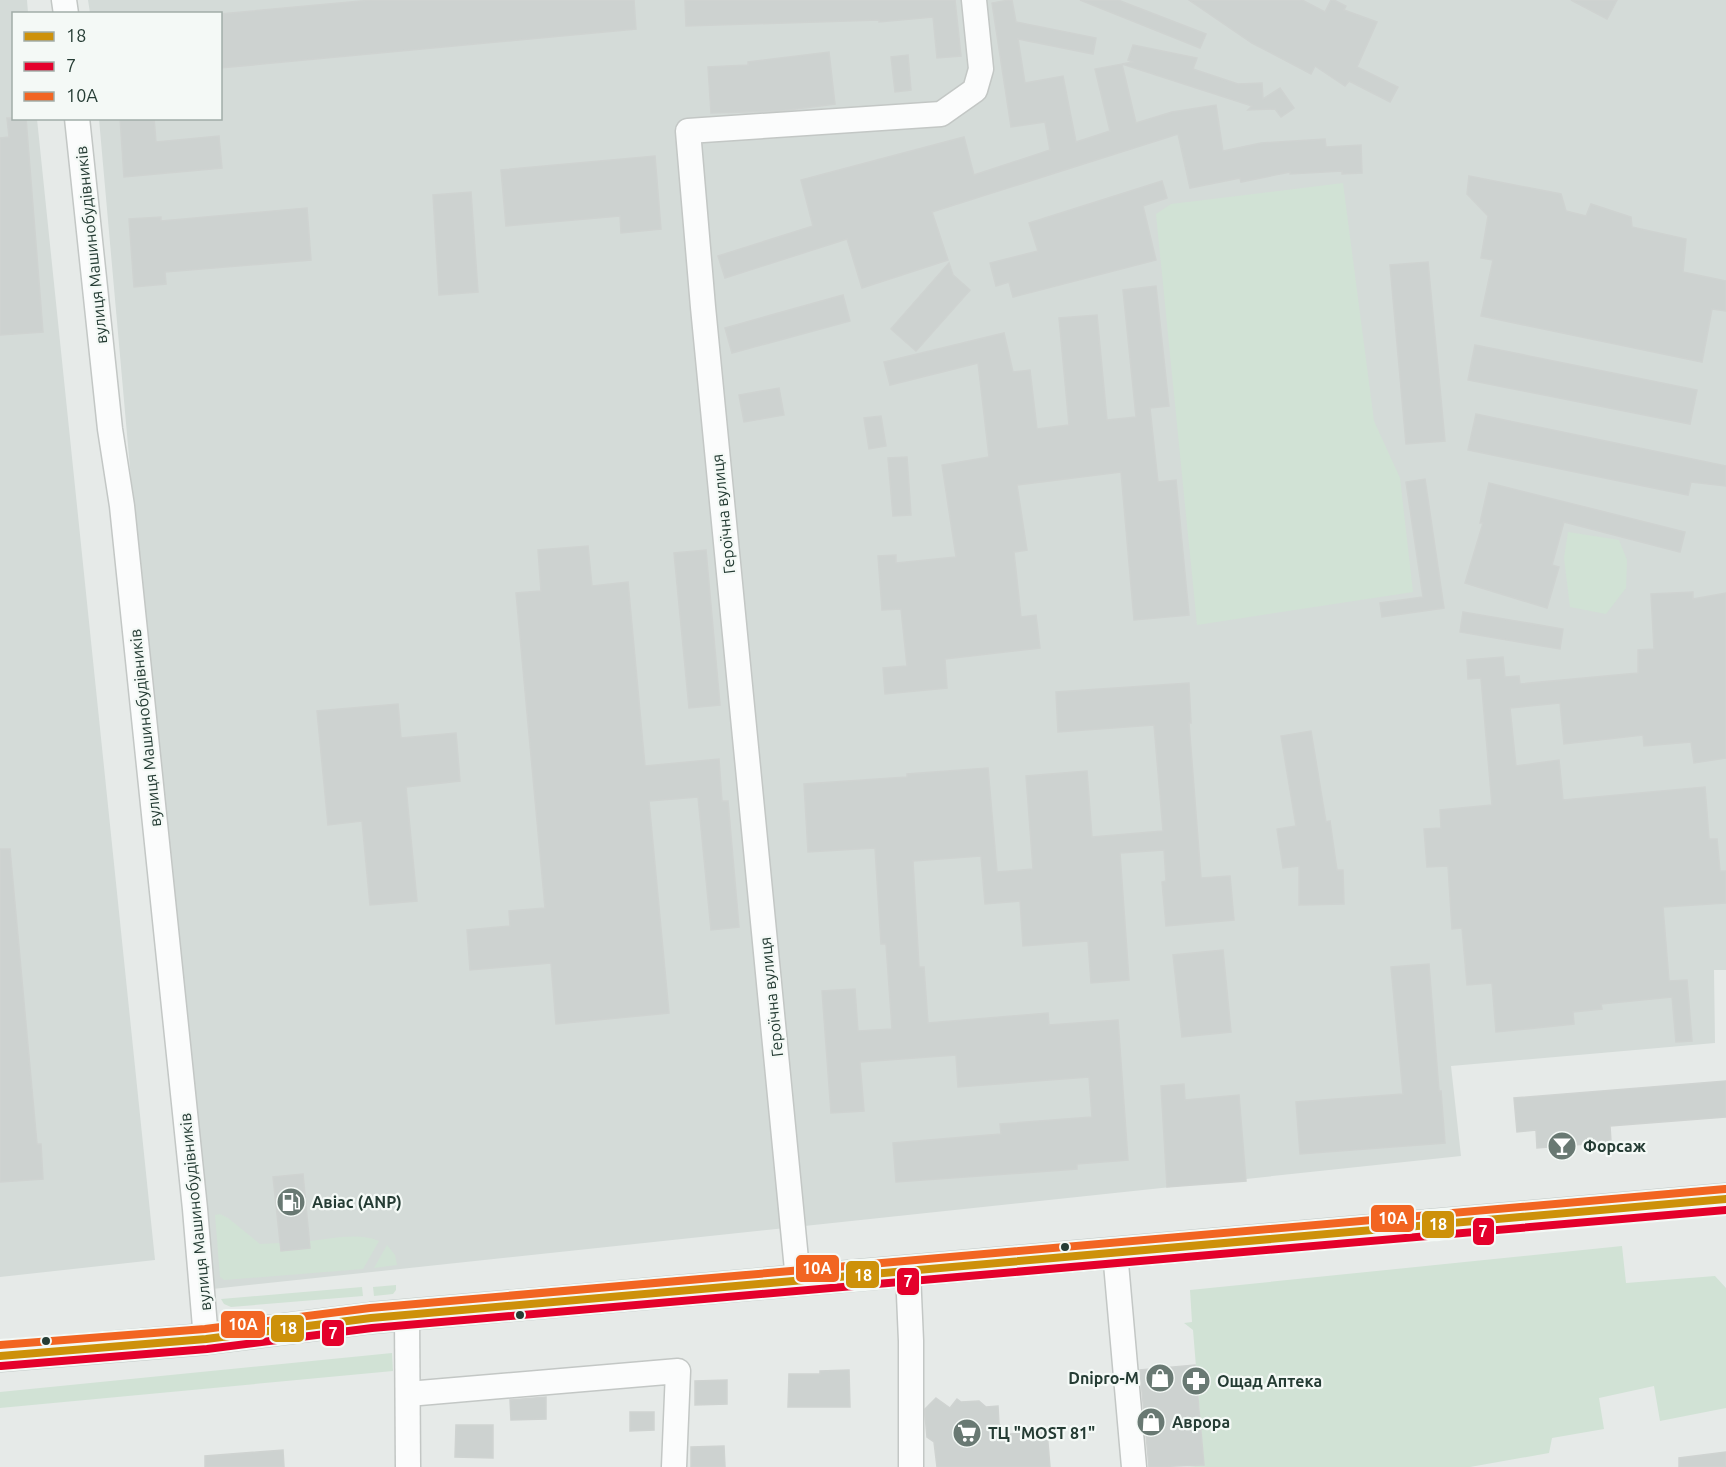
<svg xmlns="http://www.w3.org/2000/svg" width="1726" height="1467" viewBox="0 0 1726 1467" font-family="Ubuntu,sans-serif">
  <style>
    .built { fill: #d4dbd8 }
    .green { fill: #d1e2d5 }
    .building { fill: #cdd2d0; stroke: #cfd3d1; stroke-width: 1.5 }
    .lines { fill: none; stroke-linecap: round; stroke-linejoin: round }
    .minor-casing { stroke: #c3c7c5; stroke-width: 27 }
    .major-casing { stroke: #c2c9c7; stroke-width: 33 }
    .minor { stroke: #fbfcfc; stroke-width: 24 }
    .major { stroke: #cfd6d3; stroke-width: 30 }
    .bus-1-casing { stroke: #f4f9f6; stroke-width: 12 }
    .bus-2-casing { stroke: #f4f9f6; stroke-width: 12 }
    .bus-3-casing { stroke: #f4f9f6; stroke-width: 12 }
    .bus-1 { stroke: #cd910a; stroke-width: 8 }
    .bus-2 { stroke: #e4002b; stroke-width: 8 }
    .bus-3 { stroke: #f26522; stroke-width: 8 }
    .bus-dot { fill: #253c34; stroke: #f4f9f6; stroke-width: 2 }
    .labels { text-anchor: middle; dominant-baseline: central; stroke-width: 4.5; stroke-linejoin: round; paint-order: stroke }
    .street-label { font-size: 16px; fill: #253c34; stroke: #f4f9f6 }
    .poi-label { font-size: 16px; font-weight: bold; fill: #253c34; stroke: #f4f9f6; text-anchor: start }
    .line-badge { stroke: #f4f9f6; stroke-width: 2 }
    .badge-label { font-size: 16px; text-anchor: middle; font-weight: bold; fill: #fff }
  </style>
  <rect width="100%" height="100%" fill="#e6eae8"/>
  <g class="built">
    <path d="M0,0H27L28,13L14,14V118L37,119L155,1260L0,1277Z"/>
    <path d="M88,0H1726V970H1714L1715,1043L1451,1066L1461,1156L203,1290L99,119L220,118V14L90,13Z"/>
  </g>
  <g class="green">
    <path d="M1343,183L1374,421L1400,478L1413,592L1197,625L1156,214L1171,204Z"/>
    <path d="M1568,532L1619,540L1627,560L1626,588L1606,614L1570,607L1564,558Z"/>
    <path d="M220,1214L228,1218L260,1244L280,1243L281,1251L310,1248L309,1241C331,1239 358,1232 379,1241L363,1269L224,1280L220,1277L215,1215Z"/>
    <path d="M387,1245L395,1255L397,1265L374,1268Z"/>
    <path d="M1622,1246L1626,1283L1715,1276L1726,1288V1408L1660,1421L1654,1386L1599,1398L1604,1429L1552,1438L1549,1453L1470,1467H1187L1204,1465L1193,1330L1184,1323L1192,1322L1190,1290Z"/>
    <path d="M396,1285V1290L393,1294L374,1296L373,1287Z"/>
    <path d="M362,1287L363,1296L231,1307L224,1304L221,1299Z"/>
    <path d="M392,1353L393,1371L0,1408V1392Z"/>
  </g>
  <g class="building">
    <path d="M372,0H634L636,29L220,68V14Z"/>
    <path d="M685,0H955L961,56L937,58L933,17L879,22V20L686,26Z"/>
    <path d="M1009,0H1012L1016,22L1096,38L1093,54L1018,39L1025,83L1063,76L1076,142L1110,131L1095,69L1122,64L1136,123L1172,112L1216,105L1223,151L1261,143L1325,139L1326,147L1361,145L1362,173L1342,174V171L1290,174V172L1241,182L1240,178L1190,188L1178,134L932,212L948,260L862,288L847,239L725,278L718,256L813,226L801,180L964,137L974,175L1050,150L1045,122L1011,127L992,3Z"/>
    <path d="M1080,0H1118L1206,34L1200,48Z"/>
    <path d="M1189,0H1302L1325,12L1331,0H1334L1346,6L1344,10L1377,22L1357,67L1398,87L1390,102L1349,81L1345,86L1315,66L1311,74L1252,43Z"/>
    <path d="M1571,0H1617L1607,19Z"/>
    <path d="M1133,45L1197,58L1193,69L1238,84L1262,83L1263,99L1280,88L1294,108L1281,117L1275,109L1248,110L1252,106L1122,64L1133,62L1128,60Z"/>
    <path d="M829,52L835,104L780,111L711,113L708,67L748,65V62Z"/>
    <path d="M908,55L911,90L895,92L891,57Z"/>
    <path d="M7,118H26L43,332L0,335V138L9,137Z"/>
    <path d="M120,118H154L156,142L219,136L222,168L124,177Z"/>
    <path d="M655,156L661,229L621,233L620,216L506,226L501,170Z"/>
    <path d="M1469,176L1561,194L1566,211L1586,216L1591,204L1631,217L1632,227L1686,239L1683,272L1726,281V311L1712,309L1702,362L1481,316L1493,260L1481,258L1488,216L1467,194Z"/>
    <path d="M1162,181L1167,198L1143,206L1156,260L1013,297L1009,282L996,286L990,263L1038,251L1029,223Z"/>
    <path d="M471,192L478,292L439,295L433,195Z"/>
    <path d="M307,208L311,260L165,272L166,284L134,287L129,219L161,217V221Z"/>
    <path d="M1428,262L1445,441L1406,444L1390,265Z"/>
    <path d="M949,263L953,275L970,290L916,351L891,329Z"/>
    <path d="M1156,286L1169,406L1150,408L1158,482L1176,480L1189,615L1134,620L1121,472L1017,485L1027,550L1014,552L1021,617L1036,615L1040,648L945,659L947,688L885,694L883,668L907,666L901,609L882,610L878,556L896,555V563L956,557L942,465L989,457L978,363L890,385L884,362L1004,333L1013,372L1030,370L1037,429L1069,425L1059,318L1097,315L1107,420L1136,417L1123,290Z"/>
    <path d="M843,295L850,321L732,353L725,328Z"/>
    <path d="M1475,345L1697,390L1690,424L1468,380Z"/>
    <path d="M779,388L784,415L744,422L739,395Z"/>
    <path d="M1476,414L1726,466V486L1691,482L1688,495L1468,450Z"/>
    <path d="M881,416L886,446L869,449L864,418Z"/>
    <path d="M907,457L911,515L893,516L888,458Z"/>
    <path d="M1425,479L1444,608L1382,617L1380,603L1423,597L1406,482Z"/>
    <path d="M1489,483L1685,532L1680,552L1564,522L1552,565L1559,567L1547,608L1465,583L1483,523H1480Z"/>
    <path d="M588,546L592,586L628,582L645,766L719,759L722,801H728L739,927L711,930L698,797L649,801L669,1013L556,1024L551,963L470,970L467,930L510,926L509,911L545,908L516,593L541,591L538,550Z"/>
    <path d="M706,550L720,705L689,708L674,553Z"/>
    <path d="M1693,592V599L1726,593V758L1694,763L1691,742L1644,746L1643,735L1564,744L1560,703L1510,708L1516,766L1559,760L1563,800L1705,787L1709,839H1717L1720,871H1726V903L1663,907L1669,981L1687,980L1692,1041L1676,1042L1672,997L1601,1004L1602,1009L1573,1012L1574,1024L1496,1032L1492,983L1467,985L1462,928L1452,929L1448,866L1427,867L1424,829L1441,828L1440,810L1492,805L1481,678L1468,679L1467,660L1503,657L1505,677L1519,676L1520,684L1638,673V650L1654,649L1651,594Z"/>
    <path d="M1463,612L1563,629L1560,649L1460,632Z"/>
    <path d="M1189,683L1191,723H1189L1201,878L1230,876L1234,920L1166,926L1162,882L1166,881L1164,850L1120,853L1129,980L1091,983L1088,941L1023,946L1020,901L985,904L981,856L913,861L919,967H924L928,1023L1048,1013L1049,1025L1118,1020L1128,1160L1077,1164V1169L896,1182L893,1143L1001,1134L1000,1124L1092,1117L1089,1077L958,1087L956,1055L860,1062L864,1111L831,1113L822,991L855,989L858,1031L892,1029L886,944H881L875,848L808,852L804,784L907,777V774L988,768L997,872L1033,869L1026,776L1087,771L1092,837L1163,831L1154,725L1058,732L1056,692Z"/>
    <path d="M398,704L401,738L456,733L460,781L406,787L417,901L370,905L362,821L328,825L317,711Z"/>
    <path d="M1311,731L1326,822L1330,821L1337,870H1343L1344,904L1299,905V866L1283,868L1277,829L1296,826L1281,736Z"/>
    <path d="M0,849H10L37,1144H41L43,1179L0,1182Z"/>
    <path d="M1223,950L1231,1032L1182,1037L1173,955Z"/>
    <path d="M1429,964L1439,1091H1441L1445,1143L1300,1154L1296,1102L1403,1094L1391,967Z"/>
    <path d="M1726,1081V1117L1610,1126L1611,1142L1537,1148L1536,1130L1517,1132L1514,1098Z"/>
    <path d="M1184,1084L1185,1100L1239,1095L1246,1181L1167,1187L1161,1086Z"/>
    <path d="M303,1174L310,1248L281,1251L273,1177Z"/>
    <path d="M1195,1365L1204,1465L1149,1467L1140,1370Z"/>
    <path d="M849,1370L850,1407H788L789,1374H820V1371Z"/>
    <path d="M727,1380V1404L695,1405V1381Z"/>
    <path d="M546,1397V1419L511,1420L510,1400Z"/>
    <path d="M936,1398L950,1408L957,1399L961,1402L979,1401L986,1407L998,1406L999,1424L1010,1434L1047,1431L1050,1467H937L934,1442L927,1437L925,1415V1409Z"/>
    <path d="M630,1412H654V1430L630,1431Z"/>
    <path d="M456,1425H493V1458L455,1457Z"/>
    <path d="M724,1446L725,1467H691V1447Z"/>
    <path d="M283,1450L284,1467H205V1456Z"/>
    <path d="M1726,1452V1467H1679V1458Z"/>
  </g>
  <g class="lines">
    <g class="minor-casing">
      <g id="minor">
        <path d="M64,0L66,14"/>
        <path d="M77,118L110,429L122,506L195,1209L206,1339"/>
        <path d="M1115,1252L1134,1467"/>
        <path d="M908,1272L911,1341V1467"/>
        <path d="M798,1280L703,307L688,131L941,114L975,90L981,69L974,0"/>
        <path d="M407,1315L408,1467"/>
        <path d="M408,1394L678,1371L674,1467"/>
      </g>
    </g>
    <g class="major-casing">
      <path id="major" d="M0,1356L206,1339L371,1318L1726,1199"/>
    </g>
    <use href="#minor" class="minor"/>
    <use href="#major" class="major"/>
    <g class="bus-1-casing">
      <path id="bus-1" d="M0,1356L206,1339L371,1318L1726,1199"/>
    </g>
    <g class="bus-2-casing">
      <path id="bus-2" d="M1,1366L207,1349L372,1328L1726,1210"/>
    </g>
    <g class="bus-3-casing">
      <path id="bus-3" d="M0,1345L205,1329L370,1308L1725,1189"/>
    </g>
    <use href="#bus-1" class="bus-1"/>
    <use href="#bus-2" class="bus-2"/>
    <use href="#bus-3" class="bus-3"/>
  </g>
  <defs>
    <g id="bar-disc" transform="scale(1.5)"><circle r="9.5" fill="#697973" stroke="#f4f9f6"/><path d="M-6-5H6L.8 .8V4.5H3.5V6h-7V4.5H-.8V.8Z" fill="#fff"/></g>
    <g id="fuel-disc" transform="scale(1.5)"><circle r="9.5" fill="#697973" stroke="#f4f9f6"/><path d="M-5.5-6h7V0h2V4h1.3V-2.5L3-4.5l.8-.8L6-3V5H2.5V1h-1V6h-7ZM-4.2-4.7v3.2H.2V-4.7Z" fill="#fff"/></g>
    <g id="shop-disc" transform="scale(1.5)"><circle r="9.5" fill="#697973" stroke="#f4f9f6"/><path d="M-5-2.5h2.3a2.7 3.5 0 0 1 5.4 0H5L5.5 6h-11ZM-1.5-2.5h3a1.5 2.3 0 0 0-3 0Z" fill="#fff"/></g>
    <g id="pharmacy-disc" transform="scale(1.5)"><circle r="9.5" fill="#697973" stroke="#f4f9f6"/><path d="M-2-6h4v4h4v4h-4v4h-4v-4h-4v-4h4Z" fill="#fff"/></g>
    <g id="supermarket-disc" transform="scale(1.5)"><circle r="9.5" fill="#697973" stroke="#f4f9f6"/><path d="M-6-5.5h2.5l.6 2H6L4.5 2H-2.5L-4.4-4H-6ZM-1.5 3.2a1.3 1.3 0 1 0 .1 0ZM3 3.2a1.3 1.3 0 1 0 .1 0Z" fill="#fff"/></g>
  </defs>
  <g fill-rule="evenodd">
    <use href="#bar-disc" x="1562" y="1146"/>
    <use href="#fuel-disc" x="291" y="1202"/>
    <use href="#shop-disc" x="1160" y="1378"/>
    <use href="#pharmacy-disc" x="1196" y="1381"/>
    <use href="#shop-disc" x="1151" y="1422"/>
    <use href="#supermarket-disc" x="967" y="1433"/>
  </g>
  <g class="bus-dot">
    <circle cx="1065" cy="1247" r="5"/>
    <circle cx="520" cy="1315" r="5"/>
    <circle cx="46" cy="1341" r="5"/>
  </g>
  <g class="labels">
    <g class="street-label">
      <text transform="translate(91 245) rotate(-96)">вулиця Машинобудівників</text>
      <text transform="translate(723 514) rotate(-96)">Героїчна вулиця</text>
      <text transform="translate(145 728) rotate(-96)">вулиця Машинобудівників</text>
      <text transform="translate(771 997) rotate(-96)">Героїчна вулиця</text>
      <text transform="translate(195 1212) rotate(-96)">вулиця Машинобудівників</text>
    </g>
    <g class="poi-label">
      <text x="1583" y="1146">Форсаж</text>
      <text x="312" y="1202">Авіас (ANP)</text>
      <text x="1139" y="1378" text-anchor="end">Dnipro-M</text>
      <text x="1217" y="1381">Ощад Аптека</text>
      <text x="1172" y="1422">Аврора</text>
      <text x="988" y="1433">ТЦ "MOST 81"</text>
    </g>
  </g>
  <g class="line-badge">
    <rect x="1370" y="1204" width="45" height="29" rx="6" fill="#f26522"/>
    <rect x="1421" y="1210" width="34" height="29" rx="6" fill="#cd910a"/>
    <rect x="1472" y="1217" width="23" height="29" rx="6" fill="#e4002b"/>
    <rect x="795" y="1254" width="45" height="29" rx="6" fill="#f26522"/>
    <rect x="845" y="1260" width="35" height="29" rx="6" fill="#cd910a"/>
    <rect x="896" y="1267" width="24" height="29" rx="6" fill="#e4002b"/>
    <rect x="220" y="1310" width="46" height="29" rx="6" fill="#f26522"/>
    <rect x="270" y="1314" width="35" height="29" rx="6" fill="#cd910a"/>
    <rect x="321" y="1319" width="24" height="28" rx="6" fill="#e4002b"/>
  </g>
  <g class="badge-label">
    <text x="1393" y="1224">10А</text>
    <text x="1438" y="1230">18</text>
    <text x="1483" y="1237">7</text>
    <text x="817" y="1274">10А</text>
    <text x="863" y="1281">18</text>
    <text x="908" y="1287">7</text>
    <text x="243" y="1330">10А</text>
    <text x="288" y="1334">18</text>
    <text x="333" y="1339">7</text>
  </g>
  <rect x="12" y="12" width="210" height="108" fill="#f4f9f6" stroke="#a1ada8" stroke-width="1.5"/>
  <rect x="24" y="32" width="30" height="9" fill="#cd910a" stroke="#a1ada8" stroke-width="1.5"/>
  <text x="66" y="42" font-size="18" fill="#253c34">18</text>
  <rect x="24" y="62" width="30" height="9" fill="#e4002b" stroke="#a1ada8" stroke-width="1.5"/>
  <text x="66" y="72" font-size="18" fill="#253c34">7</text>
  <rect x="24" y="92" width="30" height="9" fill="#f26522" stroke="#a1ada8" stroke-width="1.5"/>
  <text x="66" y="102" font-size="18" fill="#253c34">10А</text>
</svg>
